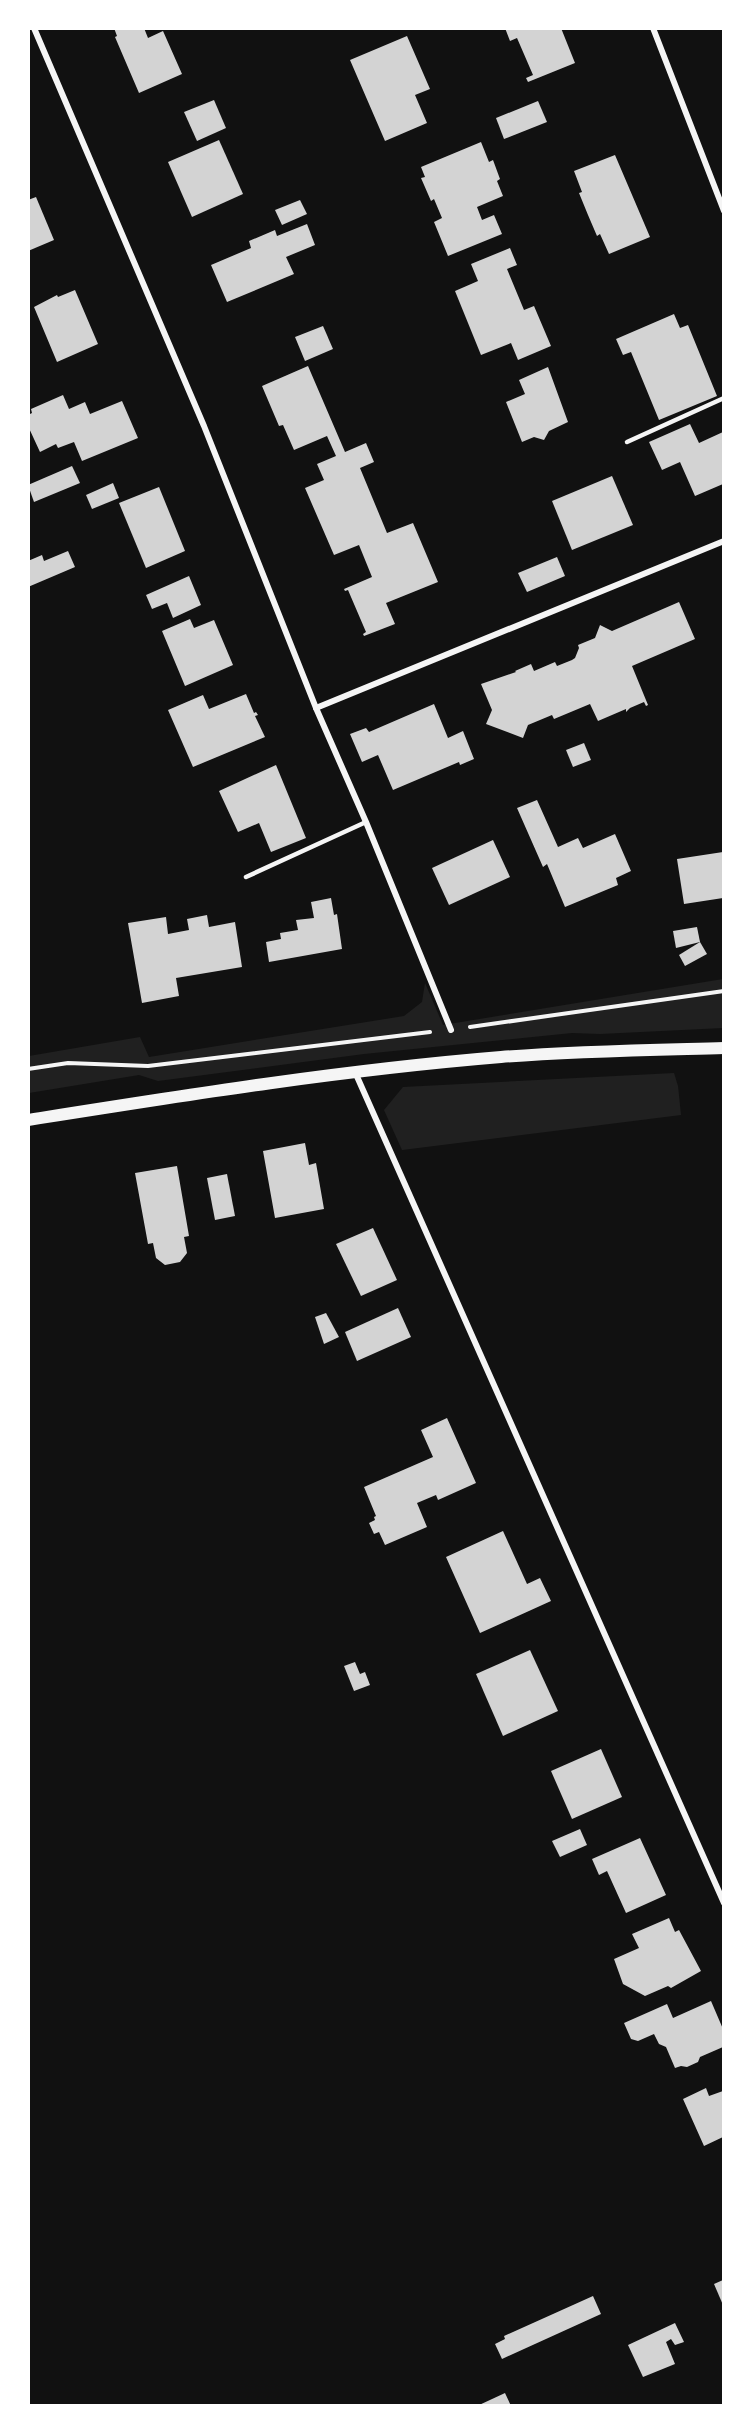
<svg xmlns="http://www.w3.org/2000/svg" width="752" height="2434" viewBox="0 0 752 2434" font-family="'Sofia Sans Condensed',sans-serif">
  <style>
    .green { fill: #202020 }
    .building { fill: #d3d3d3 }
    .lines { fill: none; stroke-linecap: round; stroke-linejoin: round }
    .path { stroke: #f5f5f5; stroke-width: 4 }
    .service { stroke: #f5f5f5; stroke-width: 4.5 }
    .minor { stroke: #f5f5f5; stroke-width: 6 }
    .secondary { stroke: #f5f5f5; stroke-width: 12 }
  </style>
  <rect width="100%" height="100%" fill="#111"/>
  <g class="green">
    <path d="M723,979V1028L600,1034L572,1033L364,1054L158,1081L139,1075L29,1093V1056L140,1037L149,1057L404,1016L422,1002L425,983L443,1025Z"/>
    <path d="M674,1073L678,1086L681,1115L402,1150L384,1110L403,1087Z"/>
  </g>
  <g class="building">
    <path d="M114,28H144L148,38L163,31L182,74L139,93L115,37L117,36Z"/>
    <path d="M505,28H561L575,63L528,82L526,78L533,75L517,38L510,41Z"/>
    <path d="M407,36L430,89L415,95L427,123L385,141L350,60Z"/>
    <path d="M214,100L226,128L197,141L184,112Z"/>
    <path d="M538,101L547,122L504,139L496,118Z"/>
    <path d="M219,140L243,194L192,217L168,162Z"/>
    <path d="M481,142L489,162L493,160L500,179L497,181L503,196L477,207L482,220L494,215L502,234L448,256L434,222L442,218L434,199L431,201L421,178L425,177L421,167Z"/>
    <path d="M615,155L650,237L609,254L600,234L597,236L588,215L579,193L582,192L574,171Z"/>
    <path d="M36,197L54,240L28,251V200Z"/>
    <path d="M300,200L307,214L282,225L275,210Z"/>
    <path d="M307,224L315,245L286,257L294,274L227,302L211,265L251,248L249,241L275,230L277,236Z"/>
    <path d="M510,248L517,265L507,269L524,310L534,306L551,346L518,360L511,343L481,355L455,291L478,281L471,264Z"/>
    <path d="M75,290L98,344L57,362L34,307L57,295L58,297Z"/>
    <path d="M674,314L680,328L688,325L717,396L659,420L631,352L623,355L616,339Z"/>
    <path d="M323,326L333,349L305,361L295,337Z"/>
    <path d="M308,366L345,452L366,443L374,462L360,468L387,533L413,523L438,582L386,603L395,624L364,636L363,634L366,632L348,590L345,591L344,589L372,577L359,545L334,555L305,488L324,480L317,464L336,456L327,436L294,450L283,425L279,426L262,386Z"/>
    <path d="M548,367L568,422L549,431L544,440L534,437L522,442L506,402L525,394L519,380Z"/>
    <path d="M63,395L69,409L85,402L90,414L122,401L138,438L82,461L74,442L58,448L56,444L40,452L28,426V415L32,413L31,409Z"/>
    <path d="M690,424L699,443L723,432V484L695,496L680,462L662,470L649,442Z"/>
    <path d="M72,466L80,483L34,502L28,485Z"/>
    <path d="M612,476L633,525L572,550L552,501Z"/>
    <path d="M113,483L119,498L92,509L86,495Z"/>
    <path d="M159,487L185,551L146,568L119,503Z"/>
    <path d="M68,551L75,567L28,587V561L42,555L44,561Z"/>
    <path d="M557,557L565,576L527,592L518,573Z"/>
    <path d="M189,576L201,605L173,618L167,603L152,609L146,595Z"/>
    <path d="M679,602L695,639L632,666L648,705L646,706L644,702L630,708L626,712V709L598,721L590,704L554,719L552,715L528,725L523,738L486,724L492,710L481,684L516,672L515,671L531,664L534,671L555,662L557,666L572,660L575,658L579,648L578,645L595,638L600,625L612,631Z"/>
    <path d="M190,619L194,628L214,620L233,665L185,686L162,631Z"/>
    <path d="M246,694L254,713L256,712L258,715L255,716L265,737L193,767L168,710L203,695L209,709Z"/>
    <path d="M434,704L448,738L463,731L474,759L460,765L459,762L393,790L378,755L362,762L350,734L366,728L369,732Z"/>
    <path d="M584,743L591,760L573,767L566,750Z"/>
    <path d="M276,765L306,838L271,852L259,823L238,832L219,791Z"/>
    <path d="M537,800L558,847L578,838L583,848L615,834L631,871L616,878L618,885L565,907L547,864L543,867L517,808Z"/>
    <path d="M493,840L510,877L449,905L432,868Z"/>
    <path d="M723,852V898L684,904L677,859Z"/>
    <path d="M331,898L334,915L337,914L342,949L269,962L266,942L281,939L280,933L298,930L296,920L314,918L311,902Z"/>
    <path d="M207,915L209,927L235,922L242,967L176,978L179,996L142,1003L128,923L166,917L168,934L189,930L187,919Z"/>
    <path d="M697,927L700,942L676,948L673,931Z"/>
    <path d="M700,942L707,954L685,966L679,955Z"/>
    <path d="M305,1143L309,1165L316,1163L324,1209L275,1218L263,1151Z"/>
    <path d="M177,1166L189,1236L184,1237L187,1253L180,1262L165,1265L156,1258L153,1243L148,1244L135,1173Z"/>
    <path d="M227,1174L235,1216L215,1220L207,1178Z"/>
    <path d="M373,1228L397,1280L361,1296L336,1244Z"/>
    <path d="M398,1308L411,1337L357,1361L345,1332Z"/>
    <path d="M326,1313L339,1337L324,1344L315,1317Z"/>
    <path d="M447,1418L476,1483L438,1500L436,1495L417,1503L427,1527L385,1545L379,1532L374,1534L369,1523L375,1520L374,1517L376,1516L364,1487L433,1457L421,1430Z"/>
    <path d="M503,1531L527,1584L540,1578L551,1601L480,1633L446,1557Z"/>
    <path d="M530,1650L558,1711L503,1736L476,1674Z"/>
    <path d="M355,1662L360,1674L365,1672L370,1685L354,1691L344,1666Z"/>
    <path d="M601,1749L622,1797L572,1819L551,1771Z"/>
    <path d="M580,1829L587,1845L560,1857L552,1841Z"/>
    <path d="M640,1838L666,1895L626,1913L607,1871L599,1875L592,1859Z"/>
    <path d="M669,1918L675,1932L679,1930L701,1971L671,1988L668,1986L645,1996L623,1984L614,1959L639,1948L632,1934Z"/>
    <path d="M711,2001L723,2029V2047L700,2057L698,2062L687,2067L681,2066L675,2068L666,2047L659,2044L654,2034L638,2041L631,2039L624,2023L667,2004L673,2018Z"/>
    <path d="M706,2088L709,2096L723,2091V2137L704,2146L683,2099Z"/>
    <path d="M723,2280V2305L714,2284Z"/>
    <path d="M593,2296L601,2314L502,2359L495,2344L505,2339L504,2336Z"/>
    <path d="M675,2323L684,2342L675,2345L671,2339L666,2342L675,2364L643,2377L628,2345Z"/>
    <path d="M505,2393L511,2406H477Z"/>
  </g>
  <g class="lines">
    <g class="path">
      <path d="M470,1027L724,991"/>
      <path d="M28,1069L68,1063L148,1066L430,1032"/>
    </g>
    <g class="service">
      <path d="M627,442L724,398"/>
      <path d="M246,877L366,822"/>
    </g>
    <g class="minor">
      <path d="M34,28L204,426L316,708L366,822L451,1030"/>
      <path d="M653,28L724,211"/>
      <path d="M316,708L724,541"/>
      <path d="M355,1072L724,1903"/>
    </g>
    <path class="secondary" d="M28,1120C186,1095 342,1070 501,1057C575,1051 649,1050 724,1048"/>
  </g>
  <rect width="752" height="2434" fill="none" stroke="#ffffff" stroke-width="60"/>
</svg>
